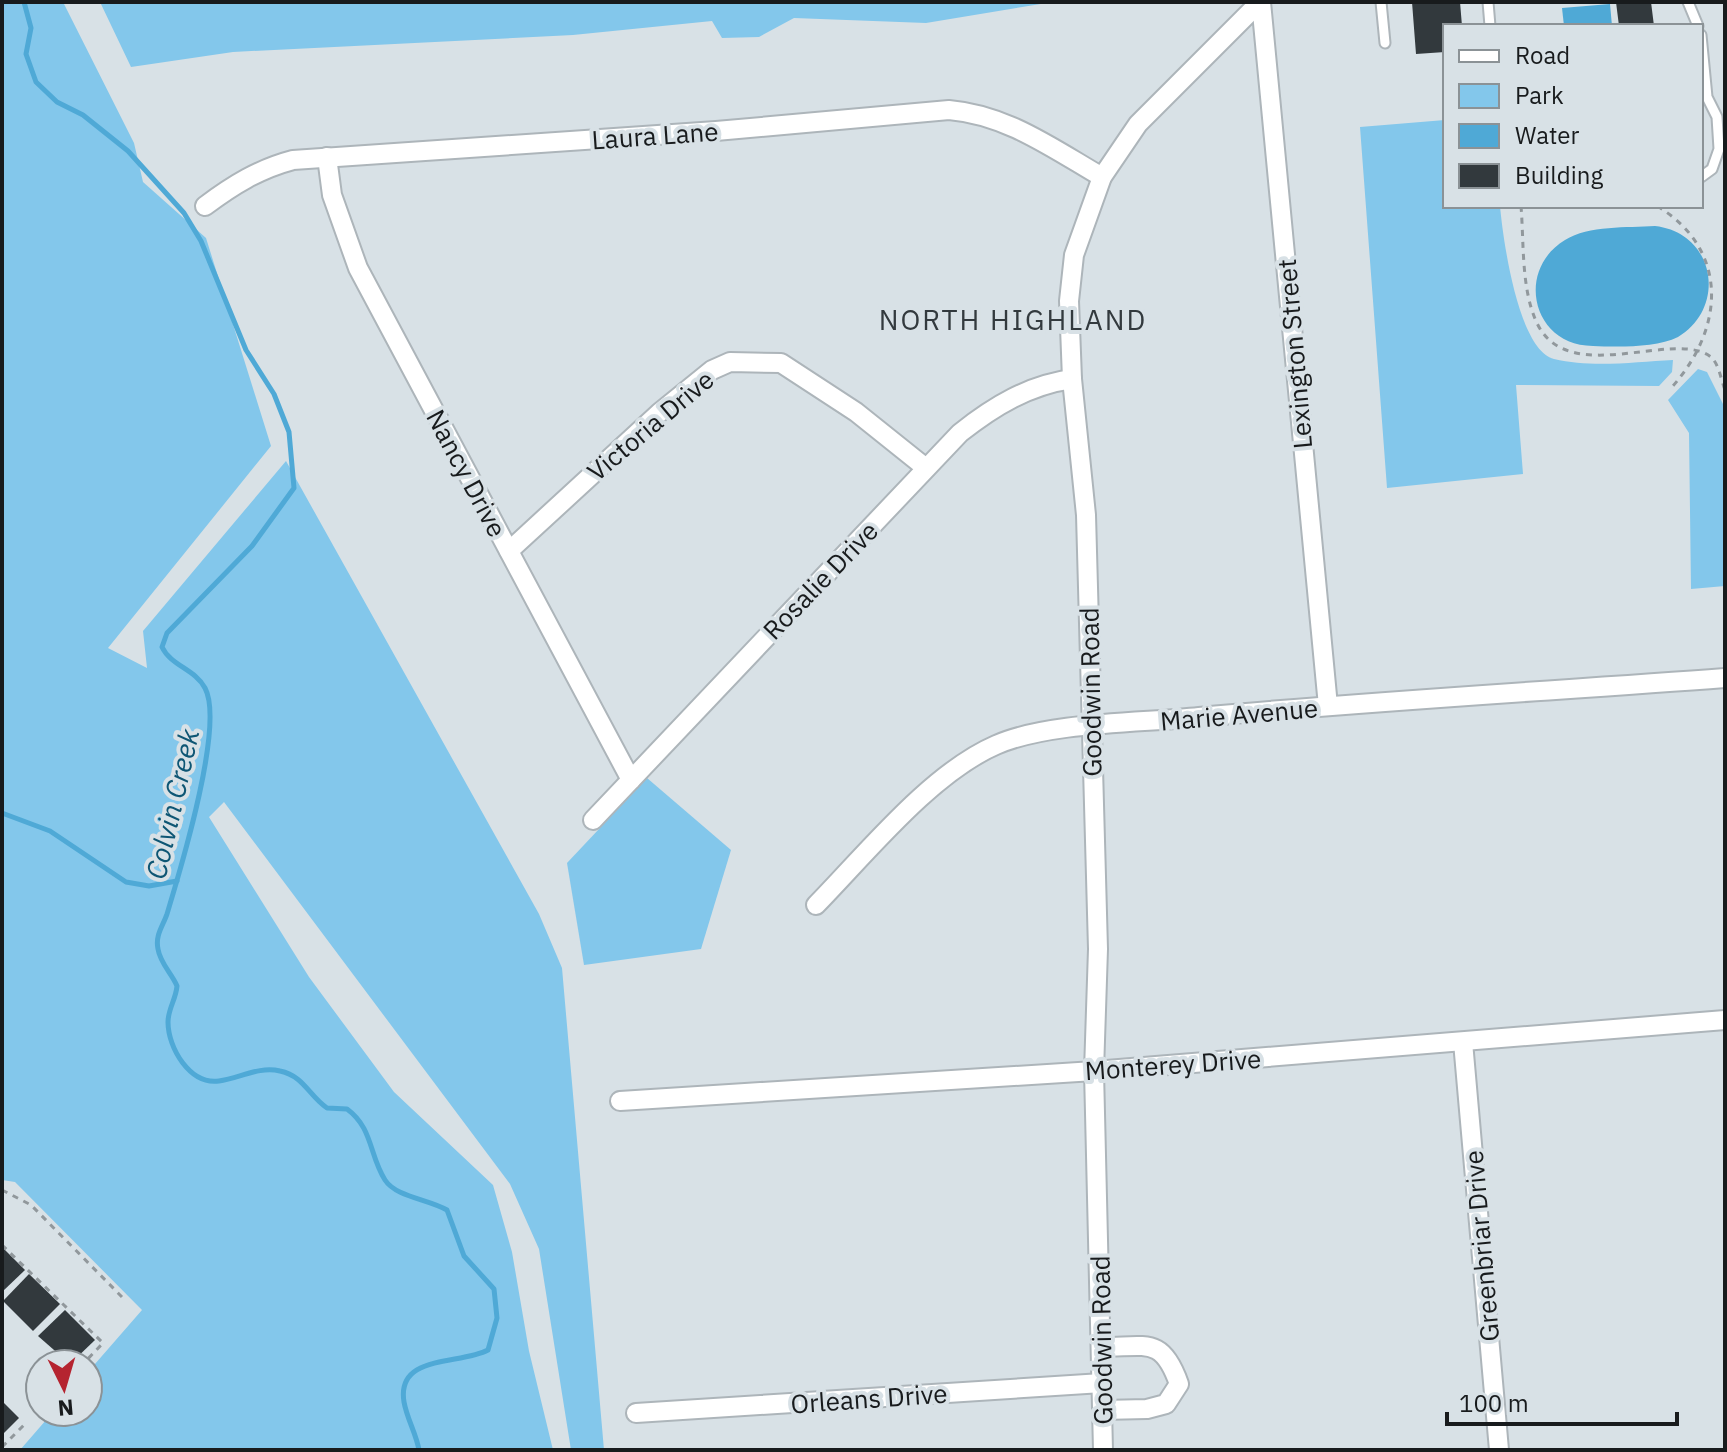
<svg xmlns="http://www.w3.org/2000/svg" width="1727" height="1452" viewBox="0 0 1727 1452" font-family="'IBM Plex Sans',sans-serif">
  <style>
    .green { fill: #83c7eb }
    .water { fill: #4fa9d6 }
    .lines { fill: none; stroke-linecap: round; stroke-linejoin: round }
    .stream { stroke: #4fa9d6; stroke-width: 5 }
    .building { fill: #32393d }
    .lane-casing { stroke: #adb5ba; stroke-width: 13 }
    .street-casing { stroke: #adb5ba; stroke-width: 22 }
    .path { stroke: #91989c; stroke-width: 3; stroke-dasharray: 6 6; stroke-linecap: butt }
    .lane { stroke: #fff; stroke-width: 9 }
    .street { stroke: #fff; stroke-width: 18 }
    .labels { text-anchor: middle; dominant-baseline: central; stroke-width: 8; stroke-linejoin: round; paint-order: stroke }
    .street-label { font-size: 26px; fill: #181b1d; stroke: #d8e1e6 }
    .neighbourhood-label { font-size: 28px; letter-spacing: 2px; fill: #333a3e; stroke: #d8e1e6 }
    .water-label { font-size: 28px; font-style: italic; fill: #0e5674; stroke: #d8e1e6 }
  </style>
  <rect width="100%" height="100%" fill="#d8e1e6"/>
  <g class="green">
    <path d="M2,2H63L134,143L143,182L206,238L271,446L108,648L147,668L143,631L286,461L539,914L562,968L604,1450H571L539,1249L510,1184L224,802L209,817L309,977L394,1092L493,1185L512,1252L529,1351L553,1450H20L53,1412H88V1372L142,1310L15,1182L2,1180Z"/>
    <path d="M100,2H1053L926,23L794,18L759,37L722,38L712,21L573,35L233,52L131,67Z"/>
    <path d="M1445,120V206H1500C1503,239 1518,350 1554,359C1591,368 1635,362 1673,360L1672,372L1659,386L1516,385L1523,474L1387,488L1360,127Z"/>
    <path d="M1698,369L1707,372L1725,408V586L1691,589L1689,433L1668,400Z"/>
    <path d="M647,778L731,850L701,949L584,965L567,863Z"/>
  </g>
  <g class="water">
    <path d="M1610,4L1612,26H1564L1562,8Z"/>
    <path d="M1655,226C1716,233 1727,308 1678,337C1656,348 1617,347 1593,346C1532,346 1515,270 1565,240C1589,225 1627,228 1655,226Z"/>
  </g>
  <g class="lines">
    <g class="stream">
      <path d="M24,2L31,28L26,54L36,82L57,102L83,115L128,151L184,213L201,241L246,350L274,394L289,432L294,488L252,546L167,633L162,647C171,666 195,669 205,688C225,725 180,871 167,914C163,926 155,935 158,949C160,963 172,974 177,986C176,999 168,1009 168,1022C168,1048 190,1085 219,1081C240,1078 259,1066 280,1071C304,1076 309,1096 327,1108L347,1109C373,1128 369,1155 385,1180C396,1197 428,1199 447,1210L464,1256L494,1289L497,1318L488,1350C460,1365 396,1354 404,1402C407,1419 416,1433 419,1450"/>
      <path d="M2,813L50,831L126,882L149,886L177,881"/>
    </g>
  </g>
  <g class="building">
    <path d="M1412,2H1460L1462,26H1445V52L1416,54Z"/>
    <path d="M1616,2H1651L1654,26H1619Z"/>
    <path d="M2,1247L25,1270L2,1292Z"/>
    <path d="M29,1274L60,1304L33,1331L3,1301Z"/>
    <path d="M65,1310L95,1340L70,1364L38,1336Z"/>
    <path d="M2,1401L19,1418L2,1435Z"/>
  </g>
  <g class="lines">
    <g class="lane-casing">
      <g id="lane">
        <path d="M1381,2L1385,43"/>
        <path d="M1488,2L1490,26"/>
        <path d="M1688,2L1698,26"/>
        <path d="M1701,35L1707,97L1717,117L1719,149L1712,169L1701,177"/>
      </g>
    </g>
    <g class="street-casing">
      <g id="street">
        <path d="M1261,2L1328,706"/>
        <path d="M327,157L332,195L358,268L631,780"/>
        <path d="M205,206C233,185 259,169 293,160L716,131L949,110C1007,115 1052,148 1102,177"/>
        <path d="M509,551L659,413L712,370L730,362L781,363L856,412L926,468"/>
        <path d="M593,820L960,433C994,406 1029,385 1072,379"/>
        <path d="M816,905C866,854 931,773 996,745C1048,722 1141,723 1199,717C1374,701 1550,691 1725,678"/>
        <path d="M1463,1042L1499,1450"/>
        <path d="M620,1101L1094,1071L1725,1020"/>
        <path d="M1102,1347C1147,1347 1162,1336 1179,1384L1166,1404L1147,1409L1102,1410"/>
        <path d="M636,1413L1102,1383"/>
        <path d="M1103,1450L1094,1071L1098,949L1086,515L1072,379L1069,301L1074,255L1102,177L1138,124L1260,2"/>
      </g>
    </g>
    <g class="path">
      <path d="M1521,206C1524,242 1521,287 1536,321C1566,390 1674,328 1711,357C1719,364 1721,380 1725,390"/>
      <path d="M1657,206C1727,248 1727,325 1672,387"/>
      <path d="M2,1190L31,1205L123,1298"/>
      <path d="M2,1245L103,1343L83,1364"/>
      <path d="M2,1447L27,1422"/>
    </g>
    <use href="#lane" class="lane"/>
    <use href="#street" class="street"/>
  </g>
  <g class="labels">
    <g class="street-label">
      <text transform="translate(655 135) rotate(-4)">Laura Lane</text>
      <text transform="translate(1294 354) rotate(-95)">Lexington Street</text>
      <text transform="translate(650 425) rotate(-40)">Victoria Drive</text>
      <text transform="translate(467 473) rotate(62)">Nancy Drive</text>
      <text transform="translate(820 580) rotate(-46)">Rosalie Drive</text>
      <text transform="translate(1090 692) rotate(-91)">Goodwin Road</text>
      <text transform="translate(1239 714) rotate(-5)">Marie Avenue</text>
      <text transform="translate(1173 1064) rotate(-4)">Monterey Drive</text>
      <text transform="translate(1481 1246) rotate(-95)">Greenbriar Drive</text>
      <text transform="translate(1101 1340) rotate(-91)">Goodwin Road</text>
      <text transform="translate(869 1398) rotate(-4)">Orleans Drive</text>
    </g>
    <g class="neighbourhood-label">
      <text x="1013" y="319">NORTH HIGHLAND</text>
    </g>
    <g class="water-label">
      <text transform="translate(172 804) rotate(-77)">Colvin Creek</text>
    </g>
  </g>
  <rect width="1727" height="1452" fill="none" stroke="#181b1d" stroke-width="8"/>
  <rect x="1443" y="24" width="260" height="184" fill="#d8e1e6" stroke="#8b9296" stroke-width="2"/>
  <rect x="1459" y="50" width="40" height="12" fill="#ffffff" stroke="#8b9296" stroke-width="2"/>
  <text x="1515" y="64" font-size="24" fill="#181b1d">Road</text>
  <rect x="1459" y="84" width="40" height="24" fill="#83c7eb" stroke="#8b9296" stroke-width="2"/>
  <text x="1515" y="104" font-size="24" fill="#181b1d">Park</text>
  <rect x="1459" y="124" width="40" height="24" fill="#4fa9d6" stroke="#8b9296" stroke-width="2"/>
  <text x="1515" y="144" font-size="24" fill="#181b1d">Water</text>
  <rect x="1459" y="164" width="40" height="24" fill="#32393d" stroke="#8b9296" stroke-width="2"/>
  <text x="1515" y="184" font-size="24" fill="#181b1d">Building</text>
  <g transform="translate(64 1388) rotate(175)"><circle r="38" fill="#d8e1e6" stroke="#8b9296" stroke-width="2"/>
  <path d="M0-6L14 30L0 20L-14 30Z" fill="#b52430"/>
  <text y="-12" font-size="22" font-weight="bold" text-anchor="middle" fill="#181b1d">N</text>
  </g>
  <path d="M1447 1412v12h230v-12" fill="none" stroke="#181b1d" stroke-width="4"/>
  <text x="1459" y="1412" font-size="24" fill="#181b1d" stroke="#d8e1e6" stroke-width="6" paint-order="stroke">100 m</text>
</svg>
